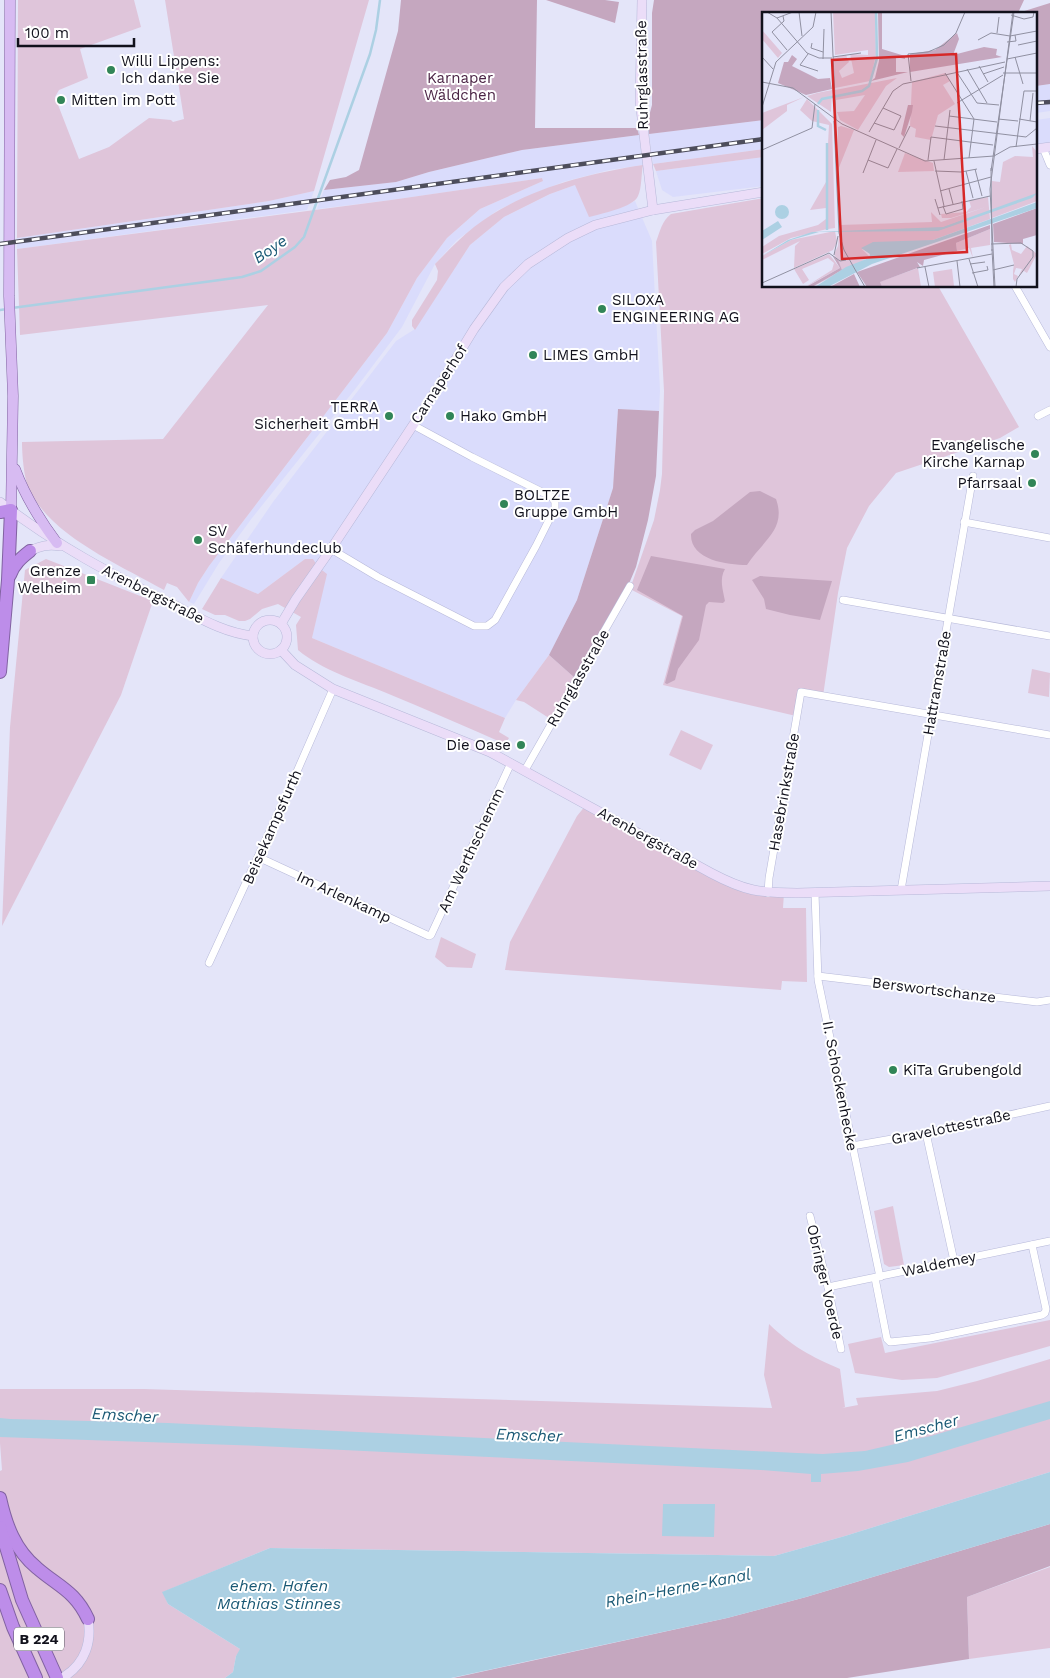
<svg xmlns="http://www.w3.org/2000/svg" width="1050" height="1678" viewBox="0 0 1050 1678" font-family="'Work Sans',sans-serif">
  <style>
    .built { fill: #dadcfc }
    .green { fill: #dfc5da }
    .forest { fill: #c5a7bf }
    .water { fill: #acd0e3 }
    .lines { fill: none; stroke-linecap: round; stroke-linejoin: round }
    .stream { stroke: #acd0e3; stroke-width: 2.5 }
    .street-casing { stroke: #b7b9d9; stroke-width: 8 }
    .secondary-casing { stroke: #b7b9d9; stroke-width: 10 }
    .primary-casing { stroke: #8162a1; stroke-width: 11 }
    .highway-casing { stroke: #8162a1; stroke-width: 14 }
    .street { stroke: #fff; stroke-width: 7 }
    .secondary { stroke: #ebddf8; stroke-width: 9 }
    .primary { stroke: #d7bbf2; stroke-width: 10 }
    .highway { stroke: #bd8de9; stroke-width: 12 }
    .rail-casing { stroke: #4d4d5b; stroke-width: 4.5 }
    .rail { stroke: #fff; stroke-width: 2.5; stroke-dasharray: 8; stroke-linecap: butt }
    .poi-dot { fill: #318557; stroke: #fff; stroke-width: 2 }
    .labels { text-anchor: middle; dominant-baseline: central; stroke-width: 4; stroke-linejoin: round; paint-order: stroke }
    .shield { fill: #fff; stroke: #585860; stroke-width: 1 }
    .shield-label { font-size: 14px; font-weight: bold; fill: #11111c }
    .poi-label { font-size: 15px; fill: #11111c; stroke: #fff; text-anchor: start }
    .street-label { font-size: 15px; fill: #11111c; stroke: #fff }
    .park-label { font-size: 15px; fill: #4b2445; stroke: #fff }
    .water-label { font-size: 16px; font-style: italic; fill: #195874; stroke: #fff }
    .inset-river { fill: none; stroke: #acd0e3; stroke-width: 2.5 }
    .inset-road { fill: none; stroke: #9090a1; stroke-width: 1 }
    .view { fill: #d62828; fill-opacity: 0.15; stroke: #d62828; stroke-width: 2.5 }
    .inset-edge { fill: none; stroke: #11111c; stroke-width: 2.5 }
  </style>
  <rect width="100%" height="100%" fill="#e4e5f9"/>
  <g class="built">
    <path d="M1050,84V111L1036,113V86Z"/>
    <path d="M1050,118V147L1036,149V120Z"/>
    <path d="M764,120V149L653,164L649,134Z"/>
    <path d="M639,135L643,165L609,170L563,182L526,197L498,210L457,240L435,264L402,327L356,388L252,518L219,563L194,604L189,602L198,583L209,566L387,333L417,278L447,238L480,209L543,181L542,178L391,200L317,209L324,190L396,182L429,172L522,150Z"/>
    <path d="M764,157V186L673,197L662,190L656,171Z"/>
    <path d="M575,185L620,208L635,201L652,241L660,390L659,411L618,409L613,488L577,600L549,655L516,700L505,718L312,638L326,574L305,559L258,594L221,578L273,502L396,341L415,329L470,245L504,217L550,194Z"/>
    <path d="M314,191L307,210L17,249V238L269,201Z"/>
  </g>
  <g class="green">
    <path d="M18,0H134L141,27L80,49L88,78L59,90L55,97L79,159L109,147L149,118L171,120L173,122L184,119L165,0H369L314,191L269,201L17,238Z"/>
    <path d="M764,149V157L656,171L653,164Z"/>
    <path d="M643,165C641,174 642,187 638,196C634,207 600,214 589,217L575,185L550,194L504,217L470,245L415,330L412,326V320L437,280L438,271L435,264C448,251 460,238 474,227C522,190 584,174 643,165Z"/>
    <path d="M542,178L543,181L480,209L447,238L417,278L387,333L209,566L198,583L189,602L177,587L167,583L164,590C120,565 53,537 30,491C24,481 22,454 22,442L163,439L268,305L20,335L17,249L391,200Z"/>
    <path d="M764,198V286H938L1019,427L1000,438L896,473L869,506L847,548L838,593L823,696L801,691L796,716L663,685L682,616L630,589L654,520L660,490L662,474L664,391L656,242C660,231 662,221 671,214Z"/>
    <path d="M46,559L153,601L121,695L2,926L10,727L25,570Z"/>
    <path d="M305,559H313L318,567L327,574L312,638L505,718L499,732L509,738L505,744C465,726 425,709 384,692C355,680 322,670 298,650L296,625L301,617L278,604L262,609L250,619L245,621H239L225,615H215L202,609L221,578L258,594Z"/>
    <path d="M549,655L576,679L552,720L524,702L516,700Z"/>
    <path d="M1032,669L1050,673L1049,697L1028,693Z"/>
    <path d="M681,730L713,745L701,770L669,755Z"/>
    <path d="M586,805L730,883L784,893L783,908H806L807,982L782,981L781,990L505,970L510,942L577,816Z"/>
    <path d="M441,937L476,954L472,968L447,967L435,957Z"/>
    <path d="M893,1206L904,1265L889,1267L884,1264L874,1211Z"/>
    <path d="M1050,1320V1346L937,1378L902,1380L855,1373L848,1344L881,1337L885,1353Z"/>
    <path d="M769,1324C793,1347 810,1356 840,1369L845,1407L842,1408L858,1405L856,1398L937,1391L977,1381L1050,1359V1472L845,1536L774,1556L270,1548L163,1592L168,1604L240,1649V1651L236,1656L233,1672L225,1678H0V1471L2,1470L0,1443V1389H144L772,1408L764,1375Z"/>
    <path d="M1050,1567V1648L969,1659L967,1597Z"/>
  </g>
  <g class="forest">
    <path d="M401,0H537L535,128H637L639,135L522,150L429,172L396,182L324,190L330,180L346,177L359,170L398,31Z"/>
    <path d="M546,0H605L619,2L615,23Z"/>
    <path d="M654,0H1024L1018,13L1050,3V84L1036,86V14H764V120L649,134L648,120L652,105V13Z"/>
    <path d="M618,409L659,411L656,476L648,520L636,567L628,586L576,679L549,655L577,600L613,488Z"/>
    <path d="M760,491L776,499C787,530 762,541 747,565C727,565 690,560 691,534L695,530L713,521L750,492Z"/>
    <path d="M651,556L725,569C719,579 723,590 725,601L723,603L709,602L706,605L699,640L678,669L675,680L667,684L665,683L683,616L637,590Z"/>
    <path d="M760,576L832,581L820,620L790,615L766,609L764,599L752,580Z"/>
    <path d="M1050,1524V1566L967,1597L969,1659L847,1678H453L727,1618L806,1597Z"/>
  </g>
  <g class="water">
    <path d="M1050,1401V1419L908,1462L858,1471L821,1474V1482H811V1474L761,1470L260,1446L0,1437V1418L10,1419L168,1423L797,1453L823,1454L865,1451L908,1441L907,1437L914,1434L916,1439L931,1436Z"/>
    <path d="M1050,1472V1524L806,1597L727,1618L451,1678H225L233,1672L236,1656L240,1649L168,1604L162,1592L270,1548L774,1556L845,1536Z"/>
    <path d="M663,1504H715L714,1537L662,1536Z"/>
  </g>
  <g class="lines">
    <g class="stream">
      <path d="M12,308L242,277L261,271L295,247L304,237L370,54L376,30L380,0"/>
      <path d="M0,310L7,309"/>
    </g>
    <g class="street-casing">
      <g id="street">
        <path d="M1043,148L1050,165"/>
        <path d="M1015,286L1050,347"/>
        <path d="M1038,416L1050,410"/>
        <path d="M964,522L1050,538"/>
        <path d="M331,549L378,577L474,626H487L495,620L536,546L555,508V502L552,497L472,457L413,425"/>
        <path d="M843,600L1050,636"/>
        <path d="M525,770L630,586"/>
        <path d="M258,857L429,936L431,935L511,763"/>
        <path d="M901,890L973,476"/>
        <path d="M768,893L769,878L801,692L1050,735"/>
        <path d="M815,893L818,980L880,1277"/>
        <path d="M209,963L295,776L333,689"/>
        <path d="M818,976L1037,1002L1050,1000"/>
        <path d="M926,1133L954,1261"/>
        <path d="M852,1146L926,1133L1050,1106"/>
        <path d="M810,1216L828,1287L841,1349"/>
        <path d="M875,1278L887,1339L890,1342L930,1338L1042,1315L1045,1313L1046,1309L1032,1245"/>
        <path d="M828,1287L1050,1241"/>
      </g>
    </g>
    <g class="secondary-casing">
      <g id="secondary">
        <path d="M642,0L640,101L653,210"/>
        <path d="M1036,149L1050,147"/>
        <path d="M0,502C54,544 114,576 176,606C201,619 225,633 253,636"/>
        <path d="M30,551C40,546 48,544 60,546"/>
        <circle cx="270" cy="637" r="17"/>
        <path d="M281,624L296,599L331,549L441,383L474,329L504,287L528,264L568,238L595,225L653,210L764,192"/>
        <path d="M281,650L295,665L333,689L490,752L711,873C745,891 759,893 797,893L1050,886"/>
        <path d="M65,1676C85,1663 92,1642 88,1619"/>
      </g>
    </g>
    <g class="primary-casing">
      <g id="primary">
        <path d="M10,0L9,296L13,396L11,510"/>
        <path d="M15,469C25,496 39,519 57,543"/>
      </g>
    </g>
    <g class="highway-casing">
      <g id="highway">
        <path d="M0,512L11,510L8,580L0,672"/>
        <path d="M10,575C14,564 21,558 30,551"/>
        <path d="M0,1498C6,1525 15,1550 37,1568C59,1587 75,1591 88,1619"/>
        <path d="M0,1527L22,1600L57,1678"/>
        <path d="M0,1590L13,1627L36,1678"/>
      </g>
    </g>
    <use href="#street" class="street"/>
    <use href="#secondary" class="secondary"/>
    <use href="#primary" class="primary"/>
    <use href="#highway" class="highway"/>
    <g class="rail-casing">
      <g id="rail">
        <path d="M1036,103L1050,102"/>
        <path d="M0,244L764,139"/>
      </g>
    </g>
    <use href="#rail" class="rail"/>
  </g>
  <g class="poi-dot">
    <circle cx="111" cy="70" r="5"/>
    <circle cx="61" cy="100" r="5"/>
    <circle cx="602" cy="309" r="5"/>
    <circle cx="533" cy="355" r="5"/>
    <circle cx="389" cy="416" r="5"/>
    <circle cx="450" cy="416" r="5"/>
    <circle cx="1035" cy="454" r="5"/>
    <circle cx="1032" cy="483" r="5"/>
    <circle cx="504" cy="504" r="5"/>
    <circle cx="198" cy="540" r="5"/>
    <rect x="86" y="575" width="10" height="10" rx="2.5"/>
    <circle cx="521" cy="745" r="5"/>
    <circle cx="893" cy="1070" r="5"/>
  </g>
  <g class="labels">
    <rect class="shield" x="14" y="1627.5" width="50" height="23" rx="4"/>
    <g class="shield-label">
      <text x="39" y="1639">B 224</text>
    </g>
    <g class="poi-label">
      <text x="121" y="61">Willi Lippens:<tspan x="121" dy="17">Ich danke Sie</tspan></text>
      <text x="71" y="100">Mitten im Pott</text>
      <text x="612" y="300">SILOXA<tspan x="612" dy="17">ENGINEERING AG</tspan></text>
      <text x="543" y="355">LIMES GmbH</text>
      <text x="379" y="407" text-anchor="end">TERRA<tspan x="379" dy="17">Sicherheit GmbH</tspan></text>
      <text x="460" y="416">Hako GmbH</text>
      <text x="1025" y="445" text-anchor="end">Evangelische<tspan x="1025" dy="17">Kirche Karnap</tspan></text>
      <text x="1022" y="483" text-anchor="end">Pfarrsaal</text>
      <text x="514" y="495">BOLTZE<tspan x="514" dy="17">Gruppe GmbH</tspan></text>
      <text x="208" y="531">SV<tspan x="208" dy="17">Schäferhundeclub</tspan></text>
      <text x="81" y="571" text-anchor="end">Grenze<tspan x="81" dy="17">Welheim</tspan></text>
      <text x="511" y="745" text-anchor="end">Die Oase</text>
      <text x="903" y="1070">KiTa Grubengold</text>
    </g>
    <g class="street-label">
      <text transform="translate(642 75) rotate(-91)">Ruhrglasstraße</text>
      <text transform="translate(439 384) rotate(-57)">Carnaperhof</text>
      <text transform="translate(153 594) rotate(27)">Arenbergstraße</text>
      <text transform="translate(578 678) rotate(-60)">Ruhrglasstraße</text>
      <text transform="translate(937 683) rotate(-80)">Hattramstraße</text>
      <text transform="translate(784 792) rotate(-80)">Hasebrinkstraße</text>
      <text transform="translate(272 827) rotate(-66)">Beisekampsfurth</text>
      <text transform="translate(648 838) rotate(29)">Arenbergstraße</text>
      <text transform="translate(471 850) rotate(-65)">Am Werthschemm</text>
      <text transform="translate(344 897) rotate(25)">Im Arlenkamp</text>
      <text transform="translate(934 990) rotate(7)">Berswortschanze</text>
      <text transform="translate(840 1086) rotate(79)">II. Schockenhecke</text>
      <text transform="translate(951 1127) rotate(-12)">Gravelottestraße</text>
      <text transform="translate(939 1264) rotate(-12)">Waldemey</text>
      <text transform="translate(825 1282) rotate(77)">Obringer Voerde</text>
    </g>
    <g class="park-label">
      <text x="460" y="78">Karnaper<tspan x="460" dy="17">Wäldchen</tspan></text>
    </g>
    <g class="water-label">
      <text transform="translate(270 249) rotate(-34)">Boye</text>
      <text transform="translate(125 1415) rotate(3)">Emscher</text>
      <text transform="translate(926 1428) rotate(-15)">Emscher</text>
      <text transform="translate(529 1435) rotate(2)">Emscher</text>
      <text x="279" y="1585">ehem. Hafen<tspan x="279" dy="18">Mathias Stinnes</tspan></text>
      <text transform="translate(678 1588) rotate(-11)">Rhein-Herne-Kanal</text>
    </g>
  </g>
  <g transform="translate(762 12)">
    <rect width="275" height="275" fill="#e4e5f9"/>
    <path d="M71,0H113L114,43L108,69L73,76L72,46L84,43L87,50L77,59L80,66L92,61L88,42L106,43V38L73,43ZM0,18L20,41L16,46L0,27ZM183,61L188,69L181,73L193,92L176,103L169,128L153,125L154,117L148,114L150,70ZM135,66L124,74L96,118L78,108L75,100L92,99L103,83L74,88L73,78ZM70,78L69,100L45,84L55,81ZM42,85L25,93V99L0,118V101ZM45,87L70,112L73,216L66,217V211L65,217L29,226L0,242V235L17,224L56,213L64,207V196L48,198L64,170L67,113L50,109L38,98ZM79,114L92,118L76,158V115ZM270,134L275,140V189L230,206V169L238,170L241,150L253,144L271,145ZM143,141L171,151L172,159L136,160ZM226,185L228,207L171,228L100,237L108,245L50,275L80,258L72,242L76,234L78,213L170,210L169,200L179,210L224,195L189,206H180L179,202L204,200L209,195L207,188ZM228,217V233L209,236L211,246L207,236L195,239L194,231ZM73,219L75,230L71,238L32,256L33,234L38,229L0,248V244L29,228ZM249,232L250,238L259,242L265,234L275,242L265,261L262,259L257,263L260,257L254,256L252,262L256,264L253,270L251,267V259L252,252L247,233ZM67,242L78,256L43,275L70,258L72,251L66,246L40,257L47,268L41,272L32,257ZM156,256L159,275H120L117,270ZM190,257L192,274L173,275L171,260Z" fill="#dfc5da"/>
    <path d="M116,0H120V37L143,44V47L134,45V60H146L109,69L113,66L117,49ZM195,21L197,27L191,43L222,35L235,37L234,43L240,45L148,60V42L173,38ZM30,43L35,47L30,54L56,67L68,66L70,77L44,83L16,71L22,50H26ZM146,93H151L150,100L142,125L139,122ZM275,196V223L261,227V232L232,230L231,212ZM228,213V217L194,231L195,239L162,248L161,254L155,250L158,255L118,270L120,275H105L95,260ZM70,243L76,248L80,258L50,275H44L78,256ZM92,262L98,275H68Z" fill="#c5a7bf"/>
    <path d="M275,181L270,186L176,219L57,220L29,228L0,244L26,228L50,220L181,215ZM275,190V196L110,252L66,275H53L84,255L107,246L108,242L99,236L111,230L171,228ZM13 200a7 7 0 1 1 14 0a7 7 0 1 1-14 0ZM16,209L20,215L0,228V219Z" fill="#acd0e3"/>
    <path class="inset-river" d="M56,92L60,87L100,79L107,74L115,46L114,0M56,98V114L64,118M65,131V218"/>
    <path class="inset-road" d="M5,0L15,6L45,41L57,46H70M37,0L40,24M69,0L74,108M249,3L262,7L271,5L272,0M21,4L22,9L10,20L25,38M15,6L31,0M235,21L237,5M216,28L229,21L248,24L275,19M245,30L254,29L253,23M50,31L49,36L61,40M256,33L275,29M46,42L38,53L56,59M0,45L11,57M71,45L99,41M253,45L261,72M61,47L62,17M245,47L275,41M217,54L226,70M205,57L225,91M194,59L215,91L237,93M183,61L212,107L207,146M241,61H275M221,62L242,55M149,69L146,42L166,40L182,33L194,21L203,0M0,70L31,76L80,112L163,149L232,144M195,91L241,63M0,95L14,50L51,15L54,0M187,104L235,110M236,107L256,109M257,107L275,110M72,109L77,221L82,238L103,275M268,109L271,81M112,111L132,118L139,104L121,96M173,114L264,125L275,116M107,120L131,79L141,72L243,50M254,135L262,79H275M137,136L148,114M0,138L50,116L53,92M232,144L248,135L275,132M106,148L126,156L135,137M166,148L169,125L231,133M182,148L188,98M172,149L182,194M229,156L230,239M213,157L220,184M173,159L199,160L215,157M204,159L211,186M229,159L252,0M101,161L114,128M187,177L191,192M178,179L229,165M173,187L178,203M181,194L184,202L201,197L200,189M176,196L228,184M229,232L259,231L271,239V245L255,267L254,275M230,237L232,275M72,243L76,224M207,247L216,275M195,249L198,275M208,252L223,250M163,255L167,275M155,256L230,242M231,258L252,253M210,261L226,258L225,254M0,271L67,241L78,249L84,248M233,275L228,177L251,0"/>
    <path class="view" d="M194,42L205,240L80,247L70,48Z"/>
    <rect width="275" height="275" class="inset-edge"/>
  </g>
  <path d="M18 38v8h116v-8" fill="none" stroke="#11111c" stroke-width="2.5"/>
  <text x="25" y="38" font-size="15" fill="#11111c" stroke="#ffffff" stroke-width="4" paint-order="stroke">100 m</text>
</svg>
